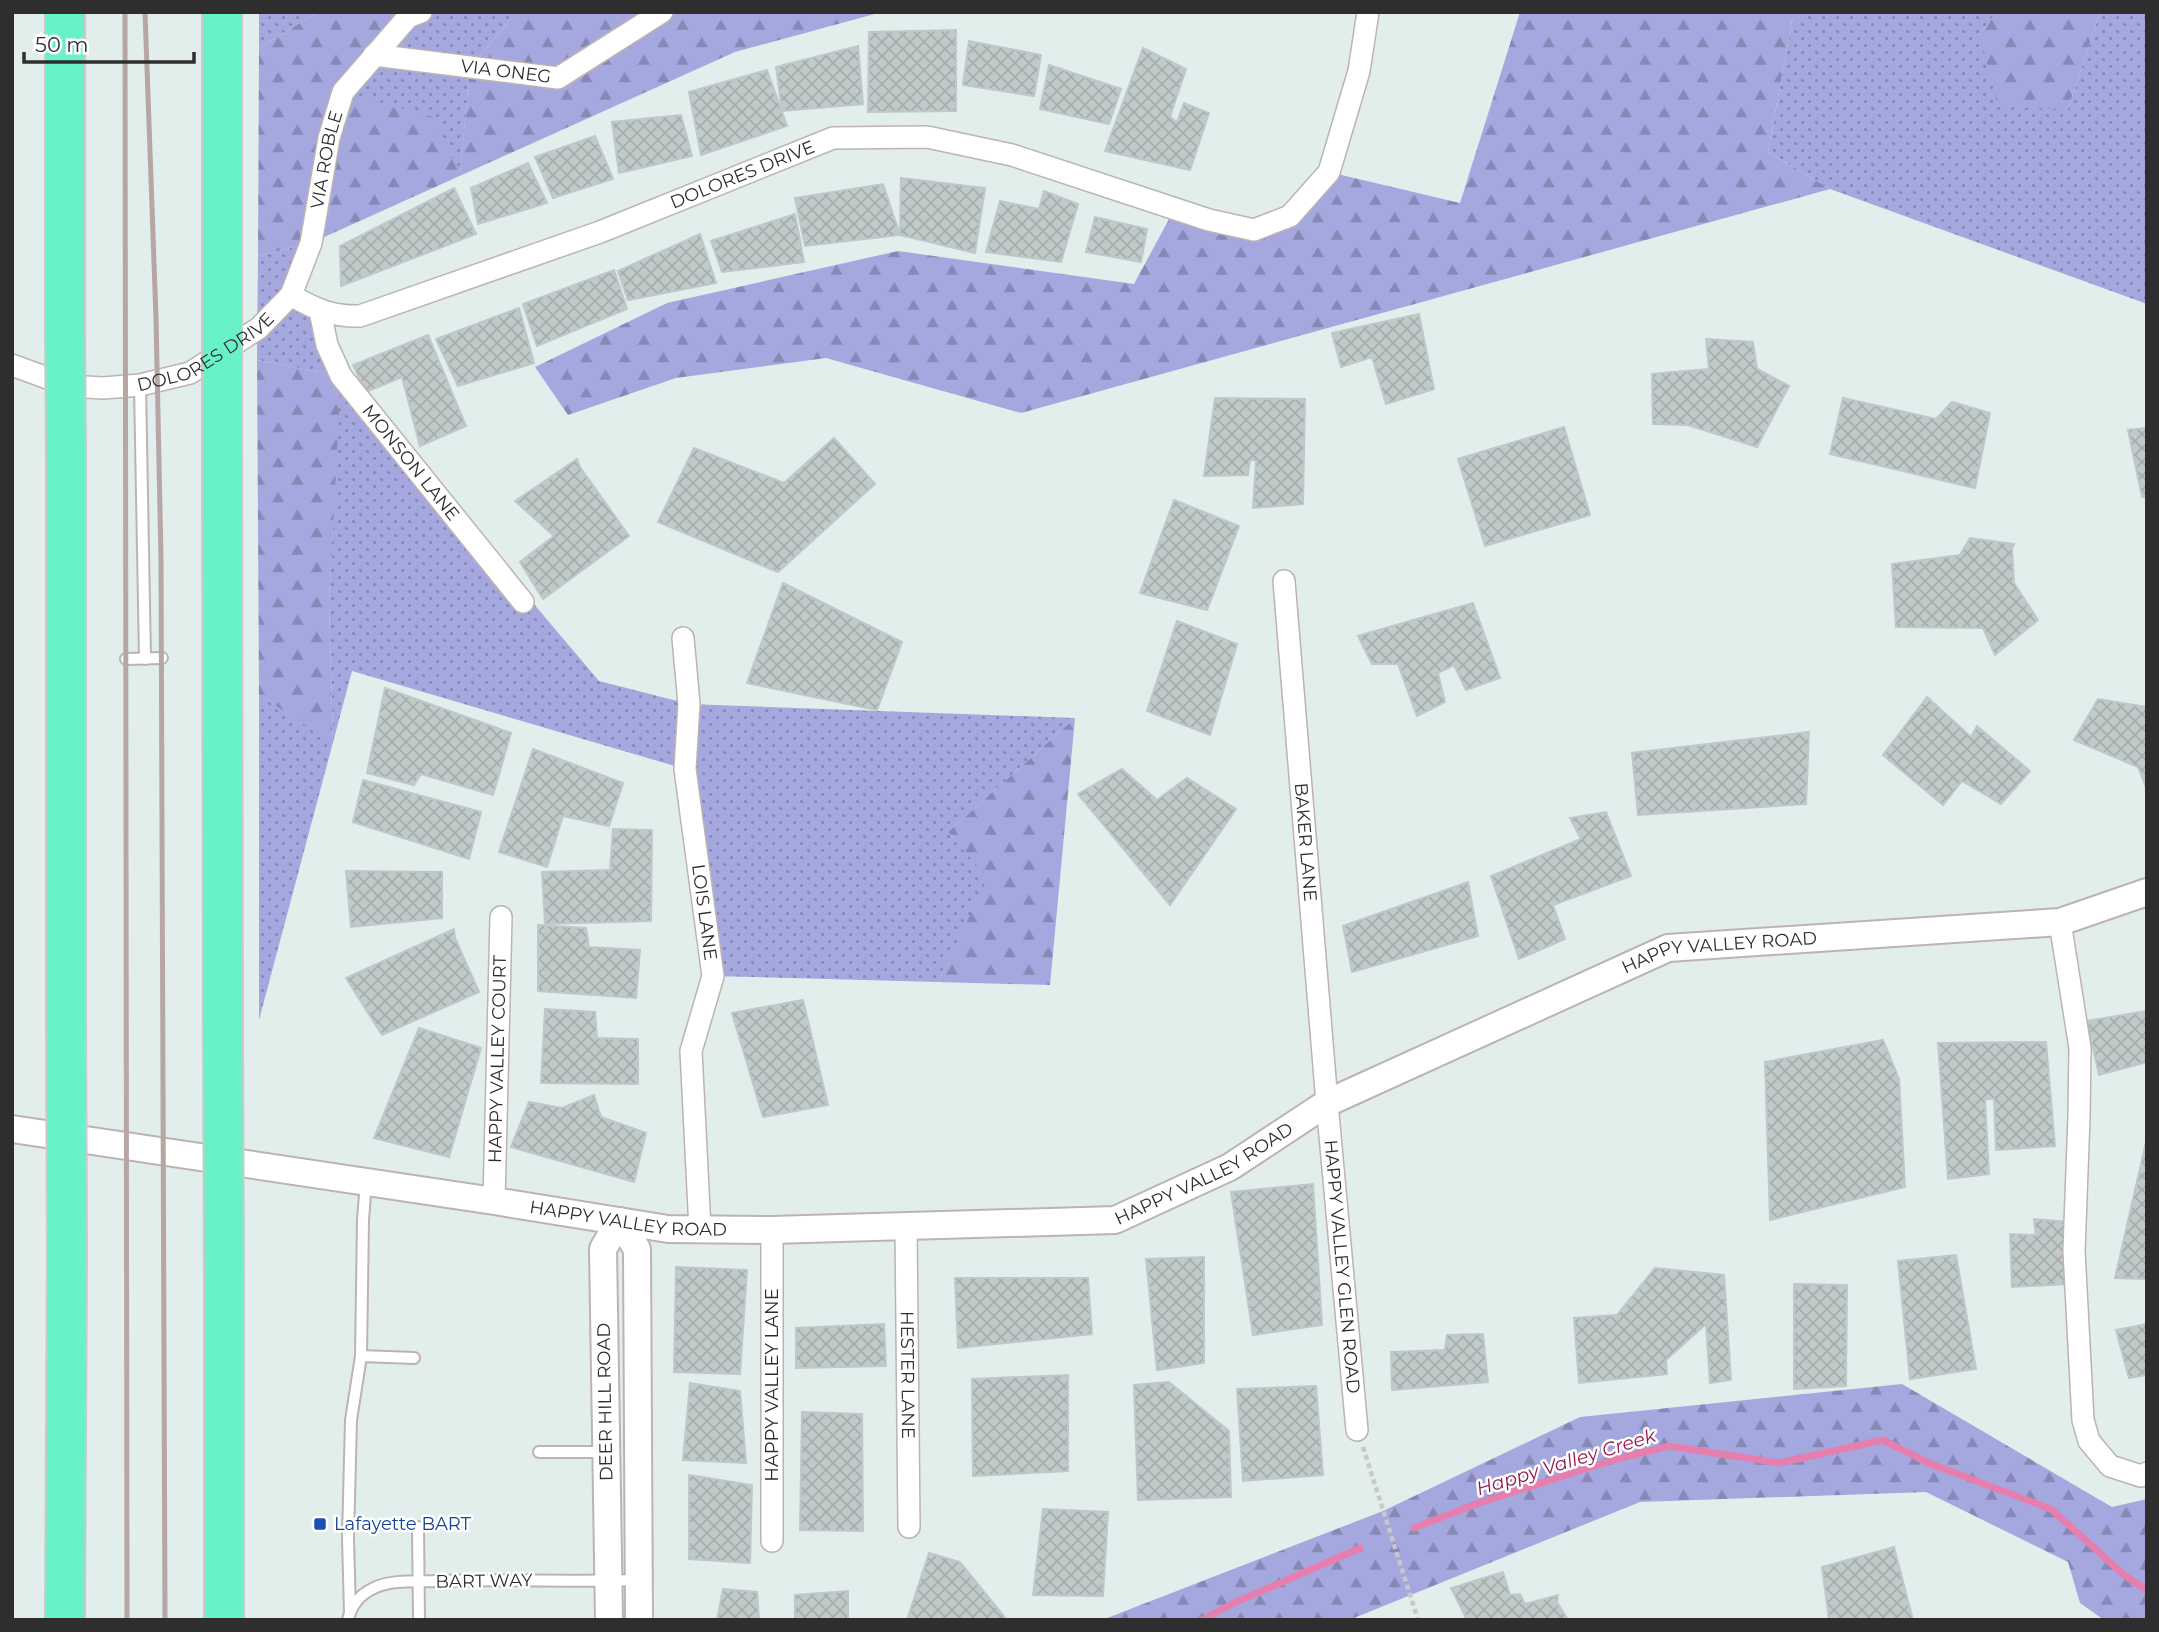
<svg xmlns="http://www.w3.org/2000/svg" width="2159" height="1632" viewBox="0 0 2159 1632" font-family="Montserrat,sans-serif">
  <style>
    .grass { fill: url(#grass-dots) }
    .forest { fill: url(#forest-firs) }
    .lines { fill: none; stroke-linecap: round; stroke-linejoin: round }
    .stream { stroke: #e67fae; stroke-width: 7 }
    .building { fill: url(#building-cross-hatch); stroke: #bbcac8; stroke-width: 2 }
    .service-casing { stroke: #bdb3b2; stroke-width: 14 }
    .minor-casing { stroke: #bdb3b2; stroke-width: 24 }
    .tertiary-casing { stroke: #bdb3b2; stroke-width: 30 }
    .motorway-casing { stroke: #c9c9c9; stroke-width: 42 }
    .path { stroke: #c9c9c9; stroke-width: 4.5; stroke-dasharray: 5 3.5; stroke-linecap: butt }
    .service { stroke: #fff; stroke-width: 10 }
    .minor { stroke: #fff; stroke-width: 21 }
    .tertiary { stroke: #fff; stroke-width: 26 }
    .motorway { stroke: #69f2ca; stroke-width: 38 }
    .rail { stroke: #b6a7a5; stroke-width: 5 }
    .motorway-bridge-casing { stroke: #c9c9c9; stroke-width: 42; stroke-linecap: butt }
    .motorway-bridge { stroke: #69f2ca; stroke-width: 38 }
    .transit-dot { fill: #1a4fb4; stroke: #fff; stroke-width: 2.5 }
    .labels { text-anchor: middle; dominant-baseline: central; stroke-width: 5; stroke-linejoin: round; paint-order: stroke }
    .street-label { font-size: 18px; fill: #2e2e2e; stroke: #fff }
    .transit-label { font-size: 18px; fill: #164399; stroke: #fff; text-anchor: start }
    .water-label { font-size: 19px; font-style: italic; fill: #971949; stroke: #fff }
  </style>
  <defs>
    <pattern id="grass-dots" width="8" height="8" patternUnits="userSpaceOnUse" patternTransform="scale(1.75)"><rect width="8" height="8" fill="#a4a8df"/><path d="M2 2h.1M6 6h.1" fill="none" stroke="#8689b5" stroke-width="1.8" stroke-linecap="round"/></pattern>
    <pattern id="forest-firs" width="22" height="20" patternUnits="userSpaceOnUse" patternTransform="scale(1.75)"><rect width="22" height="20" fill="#a4a8df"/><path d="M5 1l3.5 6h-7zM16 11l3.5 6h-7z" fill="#8689b5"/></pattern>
    <pattern id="building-cross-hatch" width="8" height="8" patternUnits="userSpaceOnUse" patternTransform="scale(1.75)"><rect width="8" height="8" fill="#c1cac9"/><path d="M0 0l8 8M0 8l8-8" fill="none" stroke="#a6aead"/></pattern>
  </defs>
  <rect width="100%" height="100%" fill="#e2eeec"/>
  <g class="grass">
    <path d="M259,12H318L259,48Z"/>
    <path d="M421,12H517L470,67L460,176L343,92Z"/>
    <path d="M1806,12H1996L1980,35L2068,109L2099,15L2108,12H2147V304L1830,189L1768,152L1792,20Z"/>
    <path d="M311,243L298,299L324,314L341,376L599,681L689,704L1075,718L948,832L989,878L938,982L713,976L685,769L352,671L259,1020V695L333,742L329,603L340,376L257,360L258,256Z"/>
  </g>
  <g class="forest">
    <path d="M318,12H421L343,92L433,117L460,174L470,67L517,12H882L735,52L311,243L258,256L259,48Z"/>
    <path d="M1520,12H1806L1792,20L1768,152L1830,189L1021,413L826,358L676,378L568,415L535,367L667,303L898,251L1134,284L1175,208L1254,230L1290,215L1329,172L1460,203Z"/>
    <path d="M1996,12H2108L2099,15L2068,109L1998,107L1980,35Z"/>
    <path d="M257,360L341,376L329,603L333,743L259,695Z"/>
    <path d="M1075,718L1050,985L938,982L988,878L948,832Z"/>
    <path d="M1902,1384L2112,1507L2147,1499V1620H2104L2080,1603L2068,1562L1926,1492L1640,1502L1349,1620H1102L1383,1511L1580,1417Z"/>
  </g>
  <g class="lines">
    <g class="stream">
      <path d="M1414,1528L1476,1504L1613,1460L1669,1446L1779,1463L1883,1440L1931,1464L2051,1509L2124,1575L2147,1590"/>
      <path d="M1202,1620L1232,1604L1360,1548"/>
    </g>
  </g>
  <g class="building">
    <path d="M956,30V111L868,112L869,32Z"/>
    <path d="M969,41L1041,55L1034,96L963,85Z"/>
    <path d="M858,46L863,104L782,111L776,67Z"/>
    <path d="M1143,48L1186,69L1170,117L1177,122L1184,103L1209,113L1190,170L1105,151Z"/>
    <path d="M1049,65L1121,89L1109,124L1040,109Z"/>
    <path d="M767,70L787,126L701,155L689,92Z"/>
    <path d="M681,115L692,156L619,173L612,122Z"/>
    <path d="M595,136L613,179L553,198L535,157Z"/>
    <path d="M528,163L547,203L478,224L471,188Z"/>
    <path d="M901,178L985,188L975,253L900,235Z"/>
    <path d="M883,184L900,235L805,246L795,198Z"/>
    <path d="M454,188L476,234L341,286L340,246Z"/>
    <path d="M1044,191L1078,204L1061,262L986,252L1000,201L1039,209Z"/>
    <path d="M795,214L804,262L722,272L711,241Z"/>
    <path d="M1095,217L1147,229L1141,262L1086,252Z"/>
    <path d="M700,234L716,283L628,300L618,271Z"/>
    <path d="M614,270L627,309L537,346L523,304Z"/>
    <path d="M519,308L534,363L458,386L436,339Z"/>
    <path d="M1419,314L1434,389L1386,404L1372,357L1341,367L1332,333Z"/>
    <path d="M428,335L466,426L420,446L402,377L366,392L353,365Z"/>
    <path d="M1706,339L1753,342L1757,369L1789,386L1757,447L1688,425L1653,424L1652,374L1709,369Z"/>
    <path d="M1215,398L1305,399L1303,504L1253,508L1256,460H1250L1248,475L1204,476Z"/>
    <path d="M1843,398L1936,419L1952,402L1990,413L1975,488L1830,454Z"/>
    <path d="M1564,427L1590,515L1485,546L1458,459Z"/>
    <path d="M2147,428V497H2142L2128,430Z"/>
    <path d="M834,438L875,484L778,572L658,522L694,448L784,483Z"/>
    <path d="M577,459L580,467L629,536L543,599L520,562L554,536L515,501Z"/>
    <path d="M1174,500L1239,526L1207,610L1140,593Z"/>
    <path d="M1970,538L2014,544L2012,549L2014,583L2038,620L1995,655L1983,628L1896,627L1892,564L1960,555Z"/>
    <path d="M783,583L902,642L877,710L747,683Z"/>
    <path d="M1473,603L1500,678L1466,690L1454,665L1438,673L1445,702L1417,716L1398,664H1372L1358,636Z"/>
    <path d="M1177,621L1237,644L1210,735L1147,711Z"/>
    <path d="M385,688L511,733L493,795L421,774L414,785L367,773Z"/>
    <path d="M1927,697L1971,737L1977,726L2030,771L2001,804L1962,781L1943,805L1883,755Z"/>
    <path d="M2098,699L2147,707V790L2138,767L2074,740Z"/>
    <path d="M1809,732L1806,804L1638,815L1632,753Z"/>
    <path d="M533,749L623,783L609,826L563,816L547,867L499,852Z"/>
    <path d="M1122,769L1157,800L1187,778L1236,809L1170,905L1078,794Z"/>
    <path d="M363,780L481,812L469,859L353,822Z"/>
    <path d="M1606,812L1631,876L1553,905L1565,939L1519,959L1491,876L1581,839L1570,818Z"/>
    <path d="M613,829L652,830L651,921L545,924L542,872L610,870Z"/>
    <path d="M346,871L442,872V918L351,927Z"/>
    <path d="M1468,882L1478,936L1352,972L1343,926Z"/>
    <path d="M538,925L586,928L589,947L640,950L636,998L538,991Z"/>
    <path d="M454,929L455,938L479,992L382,1035L346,978Z"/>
    <path d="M803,1000L828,1105L763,1117L732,1013Z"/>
    <path d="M545,1009L595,1012L597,1038L638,1039V1084L541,1083Z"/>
    <path d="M2147,1011V1062L2099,1075L2087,1021Z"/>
    <path d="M419,1028L481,1048L449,1157L374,1138Z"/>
    <path d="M1883,1040L1899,1079L1905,1187L1770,1220L1765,1062Z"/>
    <path d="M2046,1042L2055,1146L1996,1150L1994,1099H1985L1989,1174L1948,1179L1938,1043Z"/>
    <path d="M594,1095L601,1117L646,1133L634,1182L511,1147L529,1102L562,1108Z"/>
    <path d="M2146,1142L2147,1279L2115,1278Z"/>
    <path d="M1313,1184L1322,1325L1253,1335L1231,1192Z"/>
    <path d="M2034,1219L2068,1222V1284L2012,1287L2010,1234L2036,1235Z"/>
    <path d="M1956,1255L1976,1369L1910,1379L1898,1261Z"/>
    <path d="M1204,1257V1363L1157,1370L1146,1259Z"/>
    <path d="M676,1267L747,1270L740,1374L674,1372Z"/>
    <path d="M1655,1268L1724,1275L1731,1380L1710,1383L1706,1324L1666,1360L1667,1374L1579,1383L1574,1318L1617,1315Z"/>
    <path d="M955,1278H1088L1092,1334L958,1348Z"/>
    <path d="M1794,1284L1847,1285L1846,1386L1794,1389Z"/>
    <path d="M884,1324L886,1366L796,1368V1328Z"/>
    <path d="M2147,1324V1375L2129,1378L2116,1330Z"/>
    <path d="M1483,1334L1488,1382L1392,1390L1391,1352L1445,1350L1447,1335Z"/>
    <path d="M1068,1375V1471L973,1476L972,1379Z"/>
    <path d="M1169,1382L1229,1431L1231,1497L1138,1500L1134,1385Z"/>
    <path d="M690,1383L740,1391L746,1463L683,1460Z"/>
    <path d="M1316,1386L1323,1475L1243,1481L1237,1389Z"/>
    <path d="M802,1412L862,1414L863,1531L800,1530Z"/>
    <path d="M689,1475L752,1485L750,1563L689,1559Z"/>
    <path d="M1043,1509L1108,1512L1103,1596L1033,1595Z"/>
    <path d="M1894,1547L1913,1620H1829L1822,1567Z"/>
    <path d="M929,1553L960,1562L1007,1620H907Z"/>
    <path d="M1503,1572L1510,1595L1520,1594L1525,1604L1558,1595L1557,1602L1568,1620H1467L1451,1588Z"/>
    <path d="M723,1589L757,1592L759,1620H717Z"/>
    <path d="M848,1591V1620H795V1595Z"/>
  </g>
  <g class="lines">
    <g class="service-casing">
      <g id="service">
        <path d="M140,385L145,659"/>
        <path d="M126,659L162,658"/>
        <path d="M361,1356L414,1358"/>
        <path d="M539,1452H606"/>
        <path d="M418,1527L419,1620"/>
        <path d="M350,1612L348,1538L351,1420L361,1356L363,1220L366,1182"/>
        <path d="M348,1620C351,1605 361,1594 374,1588C392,1579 419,1582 438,1581C505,1579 572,1582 638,1580"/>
      </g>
    </g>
    <g class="minor-casing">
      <g id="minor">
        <path id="s1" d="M374,55L558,78L662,12"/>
        <path id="s2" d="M291,295C314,309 333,317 360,316L600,232L833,138L927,137L1012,155L1209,220L1254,230L1290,216L1329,172L1359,71L1368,12"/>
        <path id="s3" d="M320,311L327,345L341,376L523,602"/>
        <path id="s4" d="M12,365L69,386L103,388L140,385L190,373L259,328L291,295L311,243L329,138L343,92L408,17L421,12"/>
        <path id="s5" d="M1284,581L1327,1103L1357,1430"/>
        <path id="s6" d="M683,638L689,704L685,769L713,976L691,1051L700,1229"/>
        <path d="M2060,922L2080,1048L2079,1117L2074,1251L2083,1420L2089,1441L2110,1466L2141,1476L2147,1473"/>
        <path id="s7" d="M494,1201L501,917"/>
        <path id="s8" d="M906,1225L909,1527"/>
        <path d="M772,1230V1541"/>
      </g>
    </g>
    <g class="tertiary-casing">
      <g id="tertiary">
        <path id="s9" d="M12,1129L494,1201L668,1229L772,1230L1115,1220L1230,1167L1327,1103L1668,948L2060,922L2147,892"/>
        <path d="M619,1221L637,1249L639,1620"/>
        <path d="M609,1620L603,1249L619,1221"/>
      </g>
    </g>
    <g class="motorway-casing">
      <g id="motorway">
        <path d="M65,12V328"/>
        <path d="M222,12V239"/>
        <path d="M222,452L223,1042"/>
        <path d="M66,454V1018"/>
        <path d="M224,1278V1620"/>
        <path d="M65,1620L67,1253"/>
      </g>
    </g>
    <g class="path">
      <path d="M1363,1447L1418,1620"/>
      <path d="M12,1614H13"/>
    </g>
    <use href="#service" class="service"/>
    <use href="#minor" class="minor"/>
    <use href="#tertiary" class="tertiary"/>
    <use href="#motorway" class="motorway"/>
    <g class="rail">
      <path d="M125,12L127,1620"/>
      <path d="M145,12L156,318L161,559L165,1620"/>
    </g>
    <g class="motorway-bridge-casing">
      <g id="motorway-bridge">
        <path d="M65,328L66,454"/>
        <path d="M222,452V239"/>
        <path d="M66,1018L67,1253"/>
        <path d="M223,1042L224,1278"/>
      </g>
    </g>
    <use href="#motorway-bridge" class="motorway-bridge"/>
  </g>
  <rect class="transit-dot" x="313" y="1517" width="14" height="14" rx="3.5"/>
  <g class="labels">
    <g class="street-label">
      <text stroke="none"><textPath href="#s1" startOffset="133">VIA ONEG</textPath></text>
      <text stroke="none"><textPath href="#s4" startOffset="452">VIA ROBLE</textPath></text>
      <text stroke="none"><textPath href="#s2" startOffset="481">DOLORES DRIVE</textPath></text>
      <text stroke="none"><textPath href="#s4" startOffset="206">DOLORES DRIVE</textPath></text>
      <text stroke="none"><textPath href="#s3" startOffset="180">MONSON LANE</textPath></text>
      <text stroke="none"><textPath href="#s5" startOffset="262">BAKER LANE</textPath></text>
      <text stroke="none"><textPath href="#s6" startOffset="276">LOIS LANE</textPath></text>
      <text stroke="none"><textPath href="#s9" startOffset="1778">HAPPY VALLEY ROAD</textPath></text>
      <text stroke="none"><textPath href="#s7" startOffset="142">HAPPY VALLEY COURT</textPath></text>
      <text stroke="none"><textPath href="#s9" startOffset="1211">HAPPY VALLEY ROAD</textPath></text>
      <text stroke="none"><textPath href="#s9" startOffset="623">HAPPY VALLEY ROAD</textPath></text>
      <text stroke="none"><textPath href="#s5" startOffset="688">HAPPY VALLEY GLEN ROAD</textPath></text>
      <text stroke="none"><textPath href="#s8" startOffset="150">HESTER LANE</textPath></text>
      <text transform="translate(772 1385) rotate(-90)">HAPPY VALLEY LANE</text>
      <text transform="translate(605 1402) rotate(-91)">DEER HILL ROAD</text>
      <text transform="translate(484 1581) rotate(-1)">BART WAY</text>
    </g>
    <g class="transit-label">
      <text x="334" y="1524">Lafayette BART</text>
    </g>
    <g class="water-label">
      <text transform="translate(1566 1462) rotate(-17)">Happy Valley Creek</text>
    </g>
  </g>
  <rect width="2159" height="1632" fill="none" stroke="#2e2e2e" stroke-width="28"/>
  <path d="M24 52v10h170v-10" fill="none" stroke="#2e2e2e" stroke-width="3.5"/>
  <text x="35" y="52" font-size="21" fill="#2e2e2e" stroke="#ffffff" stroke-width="5" paint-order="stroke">50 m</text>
</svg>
